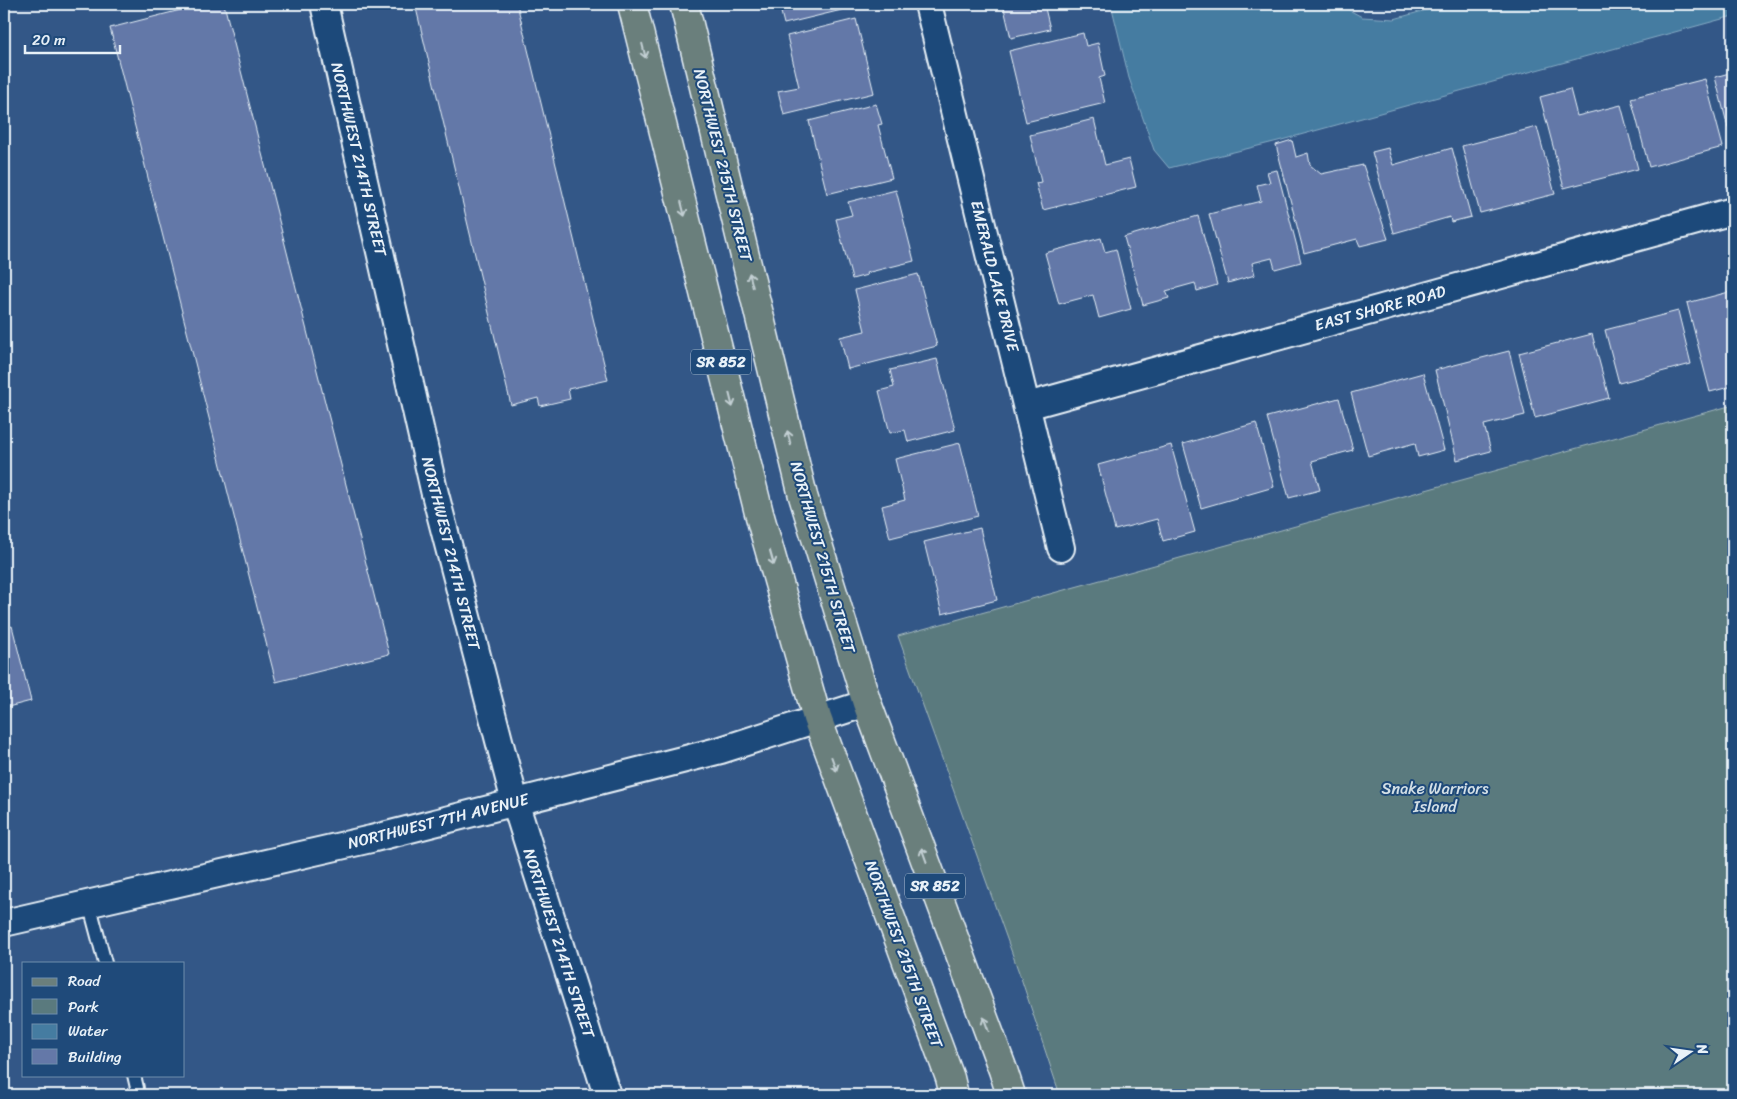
<svg xmlns="http://www.w3.org/2000/svg" width="1737" height="1099" viewBox="0 0 1737 1099" font-family="Sriracha,sans-serif">
  <style>
    .green { fill: #5a7a7e; stroke: #a1b6bb }
    .water { fill: #457ca1; stroke: #86abc4 }
    .building { fill: #6478a8; stroke: #e8f1f8 }
    .lines { fill: none; stroke-linecap: round; stroke-linejoin: round }
    .service-casing { stroke: #e8f1f8; stroke-width: 16 }
    .minor-casing { stroke: #e8f1f8; stroke-width: 30 }
    .primary-casing { stroke: #e8f1f8; stroke-width: 31 }
    .service { stroke: #1f4a7a; stroke-width: 12 }
    .minor { stroke: #1f4a7a; stroke-width: 26 }
    .primary { stroke: #6b7f7c; stroke-width: 28 }
    .oneway { stroke: #c2cfd3 }
    .labels { text-anchor: middle; dominant-baseline: central; stroke-width: 4; stroke-linejoin: round; paint-order: stroke }
    .shield { fill: #1f4a7a; stroke: #acbfd2; stroke-width: 1 }
    .shield-label { font-size: 15px; font-weight: bold; fill: #e8f1f8 }
    .street-label { font-size: 16px; fill: #e8f1f8; stroke: #1f4a7a }
    .park-label { font-size: 16px; fill: #d3dfe6; stroke: #1f4a7a }
  </style>
  <rect width="100%" height="100%" fill="#335787"/>
  <filter id="ink" filterUnits="userSpaceOnUse"><feTurbulence type="fractalNoise" baseFrequency=".02" numOctaves="2"/><feDisplacementMap in="SourceGraphic" scale="10" xChannelSelector="R" yChannelSelector="G"/><feConvolveMatrix kernelMatrix="1 2 1 2 8 2 1 2 1" color-interpolation-filters="sRGB"/></filter>
  <g filter="url(#ink)">
    <path class="green" d="M1733,405V1095H1060L1021,978L898,636Z"/>
    <path class="water" d="M1111,4H1338L1362,17L1394,19L1448,4H1733V16L1278,141L1169,168L1154,150L1129,78Z"/>
    <g class="building">
      <path d="M204,4H224L389,654L276,682L110,28Z"/>
      <path d="M415,4H517L608,380L568,389L570,399L540,406L538,398L511,405Z"/>
      <path d="M779,4H849L850,8L784,24Z"/>
      <path d="M1003,4H1044L1050,29L1011,38Z"/>
      <path d="M856,19L874,93L784,115L778,91L799,87L787,36Z"/>
      <path d="M1083,33L1086,46L1098,43L1105,76L1099,78L1105,103L1026,122L1009,51Z"/>
      <path d="M1733,72V142L1732,143L1715,77Z"/>
      <path d="M1705,79L1723,147L1649,167L1631,98Z"/>
      <path d="M1570,89L1577,116L1621,105L1638,169L1564,188L1540,97Z"/>
      <path d="M876,104L882,124L878,125L892,178L827,194L809,121Z"/>
      <path d="M1094,119L1105,165L1129,159L1136,187L1043,210L1036,183L1041,182L1030,135Z"/>
      <path d="M1537,127L1555,194L1480,213L1462,146Z"/>
      <path d="M1292,140L1296,157L1308,153L1310,165L1321,174L1363,165L1388,239L1360,246L1357,239L1304,253L1276,145Z"/>
      <path d="M1388,148L1393,165L1452,148L1471,217L1451,222L1450,217L1394,233L1372,152Z"/>
      <path d="M1277,170L1301,262L1275,269L1272,258L1252,263L1255,275L1228,283L1209,214L1261,201L1257,185L1270,182L1267,172Z"/>
      <path d="M896,190L914,261L866,273L867,275L852,279L836,219L852,215L848,202Z"/>
      <path d="M1198,216L1217,285L1197,291L1195,283L1166,291L1169,298L1143,305L1124,237Z"/>
      <path d="M1101,238L1105,252L1116,249L1131,309L1099,318L1093,295L1059,304L1045,253Z"/>
      <path d="M918,274L937,346L848,369L840,337L865,331L855,290Z"/>
      <path d="M1733,291V363L1729,364L1733,386L1710,392L1687,303Z"/>
      <path d="M1678,311L1691,364L1619,383L1605,330Z"/>
      <path d="M1592,334L1609,398L1535,418L1519,353Z"/>
      <path d="M1509,351L1525,415L1484,425L1491,451L1457,460L1435,370Z"/>
      <path d="M937,359L955,430L908,442L905,430L890,433L879,391L894,387L890,370Z"/>
      <path d="M1423,373L1444,450L1418,457L1415,443L1368,456L1351,393Z"/>
      <path d="M1339,398L1353,450L1312,461L1320,490L1289,498L1267,417Z"/>
      <path d="M1256,423L1274,487L1201,508L1183,444Z"/>
      <path d="M960,443L978,516L890,538L882,506L905,500L895,459Z"/>
      <path d="M1171,445L1195,532L1163,541L1157,519L1115,530L1098,465Z"/>
      <path d="M980,528L997,600L942,614L924,542Z"/>
      <path d="M12,626L31,701L4,708V629Z"/>
    </g>
    <g class="lines">
      <g class="service-casing">
        <g id="service">
          <path d="M89,903L105,963"/>
          <path d="M134,1075L137,1088"/>
        </g>
      </g>
      <g class="minor-casing">
        <g id="minor">
          <path d="M324,4L434,490L515,802L607,1095"/>
          <path d="M928,4L1061,548"/>
          <path d="M1027,406L1733,211"/>
          <path d="M4,923L371,839L721,750L867,703"/>
        </g>
      </g>
      <g class="primary-casing">
        <g id="primary">
          <path d="M632,4L759,513L817,718L950,1078L954,1095"/>
          <path d="M684,4L803,496L867,703L1003,1070L1011,1095"/>
        </g>
      </g>
      <use href="#service" class="service"/>
      <use href="#minor" class="minor"/>
      <use href="#primary" class="primary"/>
    </g>
    <defs><path id="oneway-shaft" d="M-6 0H5M1.5-3L5.5 0L1.5 3" fill="none" stroke-width="1.6" stroke-linecap="round" stroke-linejoin="round" transform="scale(1.25)"/></defs>
    <g class="oneway">
      <use href="#oneway-shaft" transform="translate(644 51) rotate(76)"/>
      <use href="#oneway-shaft" transform="translate(683 209) rotate(76)"/>
      <use href="#oneway-shaft" transform="translate(751 280) rotate(-104)"/>
      <use href="#oneway-shaft" transform="translate(731 400) rotate(76)"/>
      <use href="#oneway-shaft" transform="translate(789 438) rotate(-104)"/>
      <use href="#oneway-shaft" transform="translate(772 558) rotate(74)"/>
      <use href="#oneway-shaft" transform="translate(834 764) rotate(70)"/>
      <use href="#oneway-shaft" transform="translate(924 855) rotate(-110)"/>
      <use href="#oneway-shaft" transform="translate(986 1024) rotate(-110)"/>
    </g>
  </g>
  <g class="labels">
    <g class="shield">
      <rect x="691" y="349.5" width="60" height="25" rx="4"/>
      <rect x="905" y="873.5" width="60" height="25" rx="4"/>
    </g>
    <g class="shield-label">
      <text x="721" y="362">SR 852</text>
      <text x="935" y="886">SR 852</text>
    </g>
    <g class="street-label">
      <text transform="translate(359 159) rotate(77)">NORTHWEST 214TH STREET</text>
      <text transform="translate(723 165) rotate(76)">NORTHWEST 215TH STREET</text>
      <text transform="translate(995 276) rotate(76)">EMERALD LAKE DRIVE</text>
      <text transform="translate(1380 308) rotate(-15)">EAST SHORE ROAD</text>
      <text transform="translate(451 553) rotate(76)">NORTHWEST 214TH STREET</text>
      <text transform="translate(823 557) rotate(74)">NORTHWEST 215TH STREET</text>
      <text transform="translate(438 821) rotate(-14)">NORTHWEST 7TH AVENUE</text>
      <text transform="translate(559 943) rotate(72)">NORTHWEST 214TH STREET</text>
      <text transform="translate(904 954) rotate(70)">NORTHWEST 215TH STREET</text>
    </g>
    <g class="park-label">
      <text x="1435" y="788">Snake Warriors<tspan x="1435" dy="18">Island</tspan></text>
    </g>
  </g>
  <rect width="1737" height="1099" fill="none" stroke="#1f4a7a" stroke-width="20"/>
  <rect x="10" y="10" width="1717" height="1079" fill="none" stroke="#e8f1f8" stroke-width="2" filter="url(#ink)"/>
  <rect x="22" y="962" width="162" height="115" fill="#1f4a7a" stroke="#6f8dac"/>
  <rect x="32" y="978" width="25" height="8" fill="#6b7f7c" stroke="#6f8dac"/>
  <text x="68" y="986" font-size="15" fill="#e8f1f8">Road</text>
  <rect x="32" y="999" width="25" height="15" fill="#5a7a7e" stroke="#6f8dac"/>
  <text x="68" y="1012" font-size="15" fill="#e8f1f8">Park</text>
  <rect x="32" y="1024" width="25" height="15" fill="#457ca1" stroke="#6f8dac"/>
  <text x="68" y="1036" font-size="15" fill="#e8f1f8">Water</text>
  <rect x="32" y="1049" width="25" height="15" fill="#6478a8" stroke="#6f8dac"/>
  <text x="68" y="1062" font-size="15" fill="#e8f1f8">Building</text>
  <g transform="translate(1690 1052) rotate(77)" stroke="#1f4a7a" stroke-width="4" paint-order="stroke">
  <path d="M0-4L9 19L0 12L-9 19Z" fill="#e8f1f8"/>
  <text y="-8" font-size="14" font-weight="bold" text-anchor="middle" fill="#e8f1f8">N</text>
  </g>
  <path d="M25 45v8h95v-8" fill="none" stroke="#e8f1f8" stroke-width="2.5"/>
  <text x="32" y="45" font-size="15" fill="#e8f1f8" stroke="#1f4a7a" stroke-width="4" paint-order="stroke">20 m</text>
</svg>
